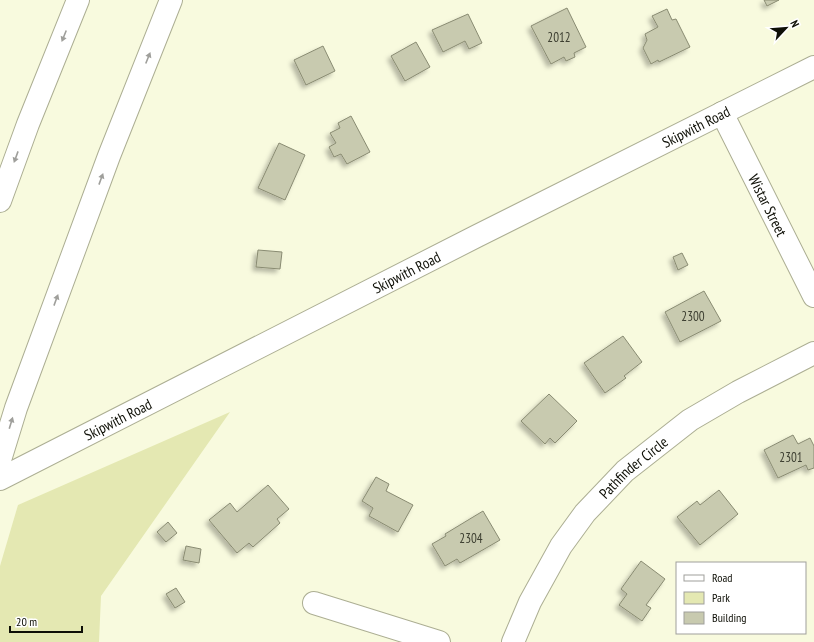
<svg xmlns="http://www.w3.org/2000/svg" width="814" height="642" viewBox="0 0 814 642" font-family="'PT Sans Narrow',sans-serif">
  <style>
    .green { fill: #e4e8b2 }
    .building { fill: #c8caaf; stroke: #898b72; filter: url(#shadow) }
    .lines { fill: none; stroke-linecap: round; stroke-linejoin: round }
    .street-casing { stroke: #acae93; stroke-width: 24 }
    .secondary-casing { stroke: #acae93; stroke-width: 24 }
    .highway-casing { stroke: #acae93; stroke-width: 24 }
    .street { stroke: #fff; stroke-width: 22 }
    .secondary { stroke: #fff; stroke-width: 22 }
    .highway { stroke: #fff; stroke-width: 22 }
    .oneway { fill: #9f9f9b }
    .labels { text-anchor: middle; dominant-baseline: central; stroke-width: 3; stroke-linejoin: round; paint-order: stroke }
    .number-label { font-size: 13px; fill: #3c3e30 }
    .street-label { font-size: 15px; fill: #0e0f06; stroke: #fff }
  </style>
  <defs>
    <filter id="shadow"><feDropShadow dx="-3.5" dy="3.5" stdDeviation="2" flood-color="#0004"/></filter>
  </defs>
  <rect width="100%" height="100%" fill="#f8fade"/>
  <path class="green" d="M230,412L101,596L99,642H0V566L18,505Z"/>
  <g class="building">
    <path d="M764,0H779L767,6Z"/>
    <path d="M567,8L586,47L574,53L575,57L566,61L564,57L551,64L531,26Z"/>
    <path d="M667,9L672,20L676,19L690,47L659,62L658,60L651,64L643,48L647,40L645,34L658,27L652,16Z"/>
    <path d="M468,14L482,43L469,49L465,41L443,52L432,30Z"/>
    <path d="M416,42L430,67L405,81L391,56Z"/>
    <path d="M323,46L335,71L306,85L294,60Z"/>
    <path d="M351,116L370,152L347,164L341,154L334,157L329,147L336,143L330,133L340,128L338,123Z"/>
    <path d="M279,143L305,155L285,200L258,188Z"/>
    <path d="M258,250L282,252L280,269L256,267Z"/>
    <path d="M682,253L688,265L678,270L673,257Z"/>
    <path d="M704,291L721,321L680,342L665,312Z"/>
    <path d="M623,336L642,362L624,376L626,378L605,393L584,363Z"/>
    <path d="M549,394L577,421L555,443L550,438L545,444L521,421Z"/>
    <path d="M793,435L798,444L810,438L814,446V468L808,470L806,465L778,478L764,450Z"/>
    <path d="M376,477L389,484L386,491L413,505L398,532L369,516L373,508L362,501Z"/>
    <path d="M268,485L289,509L277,519L280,523L253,547L249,543L237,553L209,520L230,503L237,512Z"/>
    <path d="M719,490L738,514L700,545L677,517L697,501L700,505Z"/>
    <path d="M483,511L500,540L460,563L457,559L445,566L432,544L446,536L445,534Z"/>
    <path d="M168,522L177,533L166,542L157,532Z"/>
    <path d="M186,546L201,549L199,563L183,560Z"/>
    <path d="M641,561L665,579L646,605L651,608L642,621L619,605L627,594L621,589Z"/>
    <path d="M176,588L185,602L175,608L166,594Z"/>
  </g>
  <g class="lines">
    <g class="street-casing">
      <g id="street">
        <path id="s1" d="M722,113L814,296"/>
        <path d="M314,603L439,642"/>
        <path id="s2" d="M513,642L530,602L561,546L585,513L625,471L690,420L738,392L814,353"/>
      </g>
    </g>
    <g class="secondary-casing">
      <g id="secondary">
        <path id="s3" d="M0,479L477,236L814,67"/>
      </g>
    </g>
    <g class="highway-casing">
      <g id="highway">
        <path d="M0,201L28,124L78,0"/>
        <path d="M0,460L16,408L109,156L171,0"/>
      </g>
    </g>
    <use href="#street" class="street"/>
    <use href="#secondary" class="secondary"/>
    <use href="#highway" class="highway"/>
  </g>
  <defs><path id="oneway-solid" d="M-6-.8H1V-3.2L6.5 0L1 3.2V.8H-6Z"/></defs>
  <g class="oneway">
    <use href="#oneway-solid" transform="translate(64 36) rotate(112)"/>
    <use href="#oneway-solid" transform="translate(148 58) rotate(-68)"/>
    <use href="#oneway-solid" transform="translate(16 157) rotate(110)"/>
    <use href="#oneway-solid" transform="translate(101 179) rotate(-70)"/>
    <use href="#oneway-solid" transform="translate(56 300) rotate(-70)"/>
    <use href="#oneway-solid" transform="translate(11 423) rotate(-73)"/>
  </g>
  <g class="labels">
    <g class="number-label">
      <text x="559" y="37">2012</text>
      <text x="693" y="316">2300</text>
      <text x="791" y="457">2301</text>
      <text x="471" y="538">2304</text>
    </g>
    <g class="street-label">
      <text stroke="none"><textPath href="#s3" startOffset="780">Skipwith Road</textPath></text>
      <text stroke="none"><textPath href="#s1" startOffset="103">Wistar Street</textPath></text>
      <text stroke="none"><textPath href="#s3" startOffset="456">Skipwith Road</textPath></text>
      <text stroke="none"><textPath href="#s3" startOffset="132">Skipwith Road</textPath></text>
      <text stroke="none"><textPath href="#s2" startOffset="215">Pathfinder Circle</textPath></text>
    </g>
  </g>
  <rect x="676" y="562" width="130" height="72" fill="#ffffff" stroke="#9f9f9b"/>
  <rect x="684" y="575" width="20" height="6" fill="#ffffff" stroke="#9f9f9b"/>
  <text x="712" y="582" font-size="12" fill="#0e0f06">Road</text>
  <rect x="684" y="592" width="20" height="12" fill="#e4e8b2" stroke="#9f9f9b"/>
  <text x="712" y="602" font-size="12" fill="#0e0f06">Park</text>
  <rect x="684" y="612" width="20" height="12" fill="#c8caaf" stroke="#9f9f9b"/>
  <text x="712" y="622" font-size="12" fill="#0e0f06">Building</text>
  <g transform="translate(786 28) rotate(64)" stroke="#ffffff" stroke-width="3" paint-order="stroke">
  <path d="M0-3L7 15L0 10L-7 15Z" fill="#0e0f06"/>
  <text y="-6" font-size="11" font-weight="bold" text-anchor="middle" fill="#0e0f06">N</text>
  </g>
  <path d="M10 626v6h72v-6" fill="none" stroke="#0e0f06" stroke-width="2"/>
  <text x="16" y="626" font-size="12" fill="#0e0f06" stroke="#ffffff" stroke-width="3" paint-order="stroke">20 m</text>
</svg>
